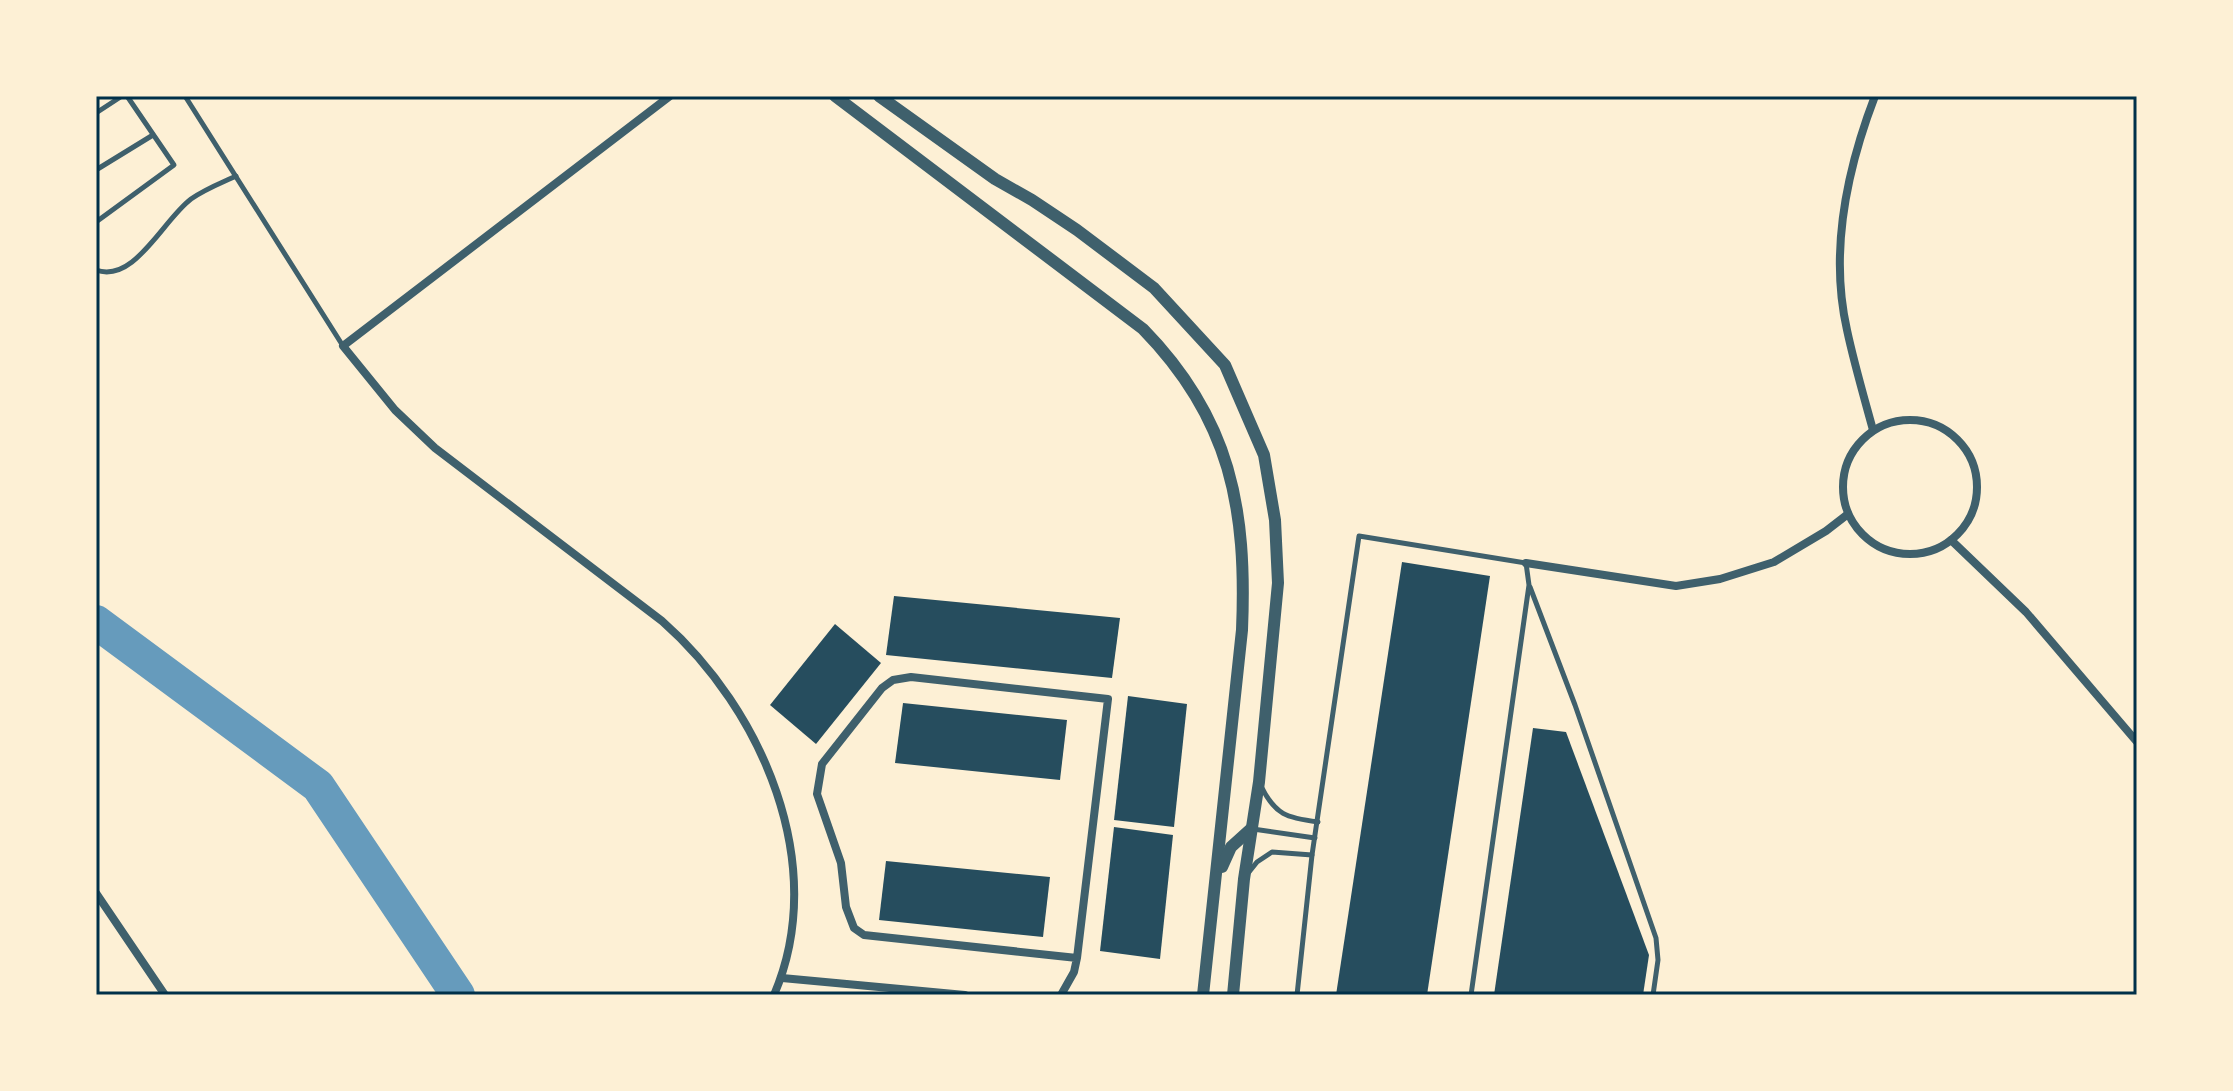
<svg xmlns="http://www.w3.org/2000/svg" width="2233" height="1091" viewBox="0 0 2233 1091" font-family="Spectral,serif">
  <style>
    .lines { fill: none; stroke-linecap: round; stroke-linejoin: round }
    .river { stroke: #669bbc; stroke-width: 34 }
    .building { fill: #264d5e }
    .service { stroke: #3f606c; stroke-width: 5 }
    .minor { stroke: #3f606c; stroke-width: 8 }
    .tertiary { stroke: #3f606c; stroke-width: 12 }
    .neatline { fill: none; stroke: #003049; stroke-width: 3 }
  </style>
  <rect width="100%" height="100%" fill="#fdf0d5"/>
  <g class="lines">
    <path class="river" d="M96,622L318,786L458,995"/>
  </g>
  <g class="building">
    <path d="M1402,562L1490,576L1427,995H1336Z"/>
    <path d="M894,596L1120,618L1112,678L886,655Z"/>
    <path d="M835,624L881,663L816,744L770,705Z"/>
    <path d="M1128,696L1187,704L1174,827L1114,820Z"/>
    <path d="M903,703L1067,720L1060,780L895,763Z"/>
    <path d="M1533,728L1566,732L1649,955L1643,995H1494Z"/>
    <path d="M1114,827L1173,835L1160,959L1100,951Z"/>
    <path d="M886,861L1050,877L1043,937L879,920Z"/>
  </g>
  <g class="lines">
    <g class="service">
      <path d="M185,96L343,346"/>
      <path d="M96,113L122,96"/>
      <path d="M96,170L153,135"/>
      <path d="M96,222L174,165L127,96"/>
      <path d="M96,270C134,284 163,220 191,199C205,189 221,183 236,176"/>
      <path d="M1530,587L1575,705L1656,938L1658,960L1653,995"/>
      <path d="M1261,786C1275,815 1287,818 1318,822"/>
      <path d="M1253,829L1315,838"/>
      <path d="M1249,872L1257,862L1272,852L1312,855"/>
      <path d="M1297,995L1312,855L1359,536L1526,563L1529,585L1471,995"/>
    </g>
    <g class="minor">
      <path d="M670,96L343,346L395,410L435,448L662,621C762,709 830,865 774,995"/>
      <circle cx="1910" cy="487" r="67"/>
      <path d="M1873,430C1864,397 1854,363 1847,330C1829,251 1847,169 1875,96"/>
      <path d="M1951,540L2026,612L2137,742"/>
      <path d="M1526,563L1676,586L1720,579L1774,562L1826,531L1848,514"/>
      <path d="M96,893L165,995"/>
      <path d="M782,978L965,995"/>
      <path d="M1061,995L1074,972L1077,958L1108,699L911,677L893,680L882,688L822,764L817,794L841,863L846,907L854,928L864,935L1077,958"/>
    </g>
    <g class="tertiary">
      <path d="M835,96L1143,329C1231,419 1247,509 1242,630L1203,995"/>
      <path d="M879,96L995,179L1032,200L1077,230L1154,288L1225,365L1264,455L1275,520L1278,583L1259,782L1244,879L1233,995"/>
      <path d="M1222,867L1231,847L1252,828"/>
    </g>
  </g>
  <rect width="2233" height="1091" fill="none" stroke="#fdf0d5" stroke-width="196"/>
  <rect x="98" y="98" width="2037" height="895" class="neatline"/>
</svg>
